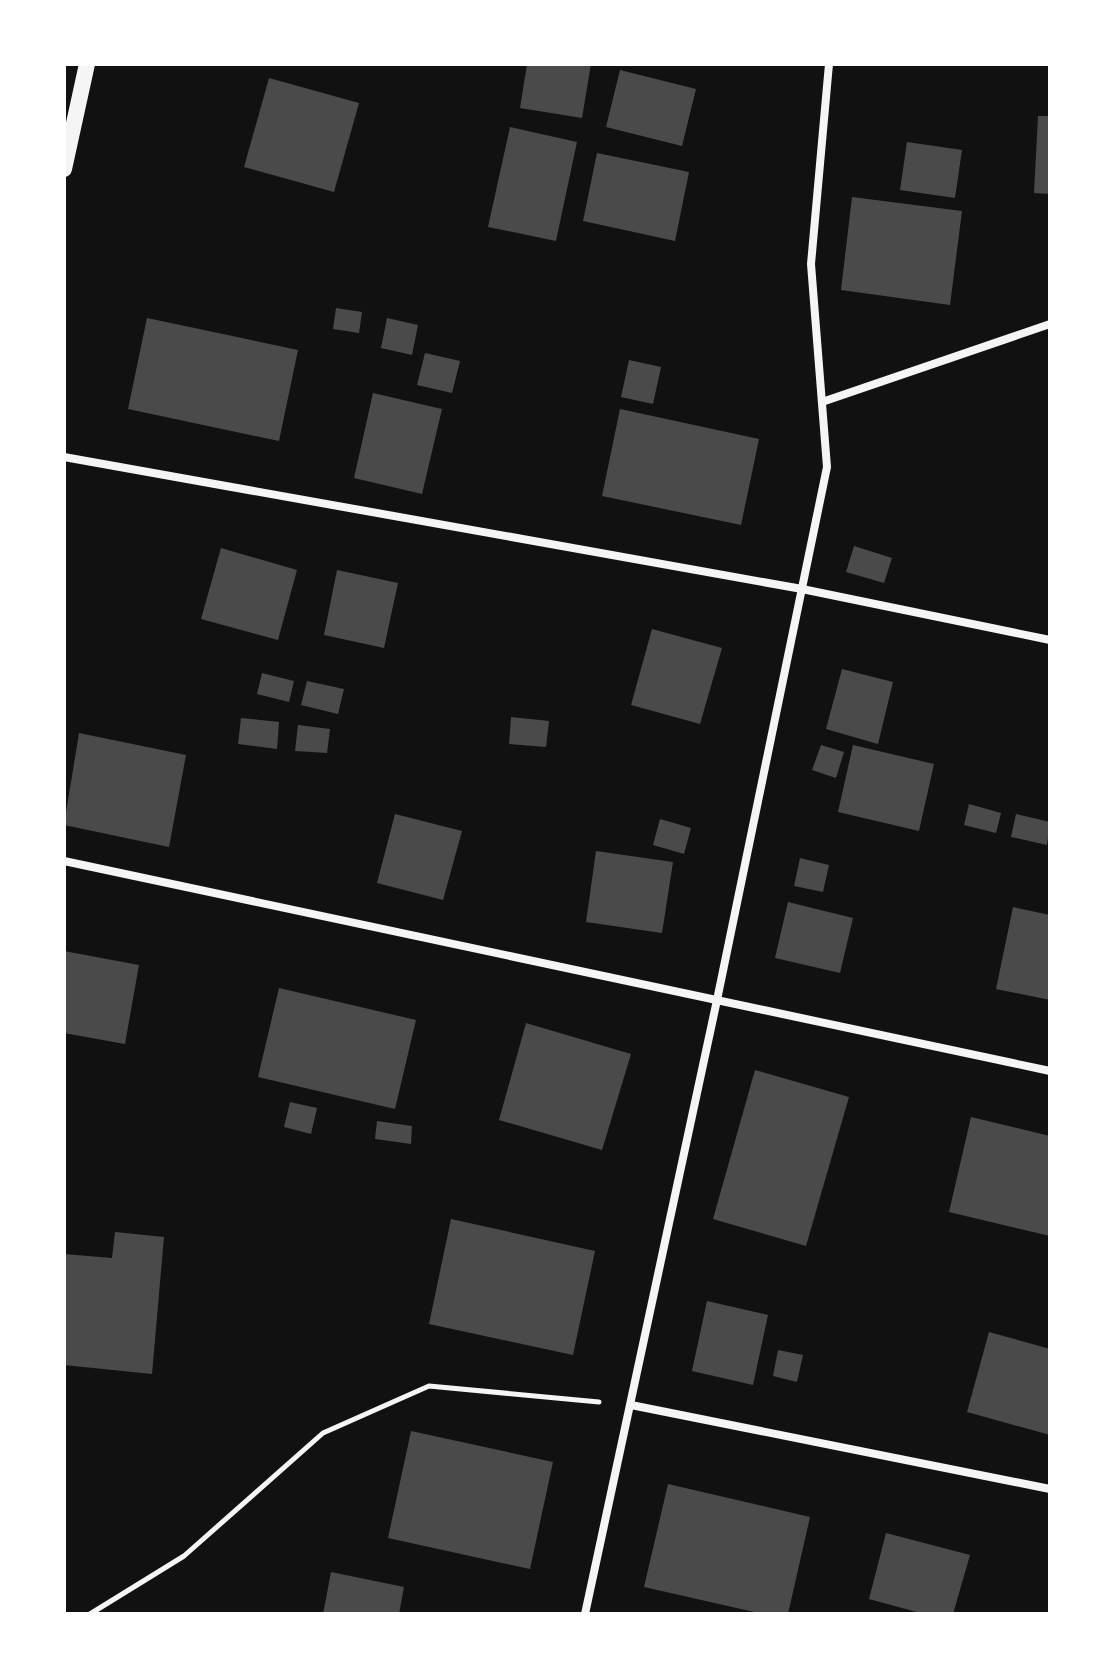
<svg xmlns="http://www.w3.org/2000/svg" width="1114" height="1678" viewBox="0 0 1114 1678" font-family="'Work Sans',sans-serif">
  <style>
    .building { fill: #4a4a4a }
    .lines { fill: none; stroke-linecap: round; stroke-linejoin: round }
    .path { stroke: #f5f5f5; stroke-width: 5 }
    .minor { stroke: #f5f5f5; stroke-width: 8 }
    .secondary { stroke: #f5f5f5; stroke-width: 16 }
  </style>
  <rect width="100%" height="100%" fill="#111"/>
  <g class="building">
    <path d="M527,64H591L582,118L520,108Z"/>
    <path d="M620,70L696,89L682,146L606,127Z"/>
    <path d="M269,78L359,103L334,192L244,167Z"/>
    <path d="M1038,116H1050V194L1034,193Z"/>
    <path d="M510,127L577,142L556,241L488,227Z"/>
    <path d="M907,142L962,150L955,198L900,190Z"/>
    <path d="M597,153L689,172L675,241L583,221Z"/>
    <path d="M852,197L962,211L950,305L841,290Z"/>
    <path d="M336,308L362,312L359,333L333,329Z"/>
    <path d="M147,318L298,350L279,441L128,409Z"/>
    <path d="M387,318L418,325L412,355L381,348Z"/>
    <path d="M425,353L460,361L452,393L417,385Z"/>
    <path d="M629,360L661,367L653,404L621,397Z"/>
    <path d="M373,393L442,409L422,494L354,478Z"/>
    <path d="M620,409L759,439L741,525L602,496Z"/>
    <path d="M854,546L892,558L884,583L846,572Z"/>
    <path d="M221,548L297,570L278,640L201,619Z"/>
    <path d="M337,570L398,583L384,648L324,635Z"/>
    <path d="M652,629L722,648L700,724L631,705Z"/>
    <path d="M842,669L893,682L878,744L826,729Z"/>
    <path d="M262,673L294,681L289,702L257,694Z"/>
    <path d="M307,681L344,689L338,714L301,705Z"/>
    <path d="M511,717L549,721L546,747L509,744Z"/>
    <path d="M241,718L279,722L277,749L238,744Z"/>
    <path d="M298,725L330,729L327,753L295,751Z"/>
    <path d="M79,733L186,755L169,847L64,825Z"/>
    <path d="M821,745L844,752L836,778L812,770Z"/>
    <path d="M853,745L934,764L919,831L838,812Z"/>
    <path d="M969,804L1001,813L996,833L964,825Z"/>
    <path d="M395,814L462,831L443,900L377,883Z"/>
    <path d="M1016,814L1050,822L1047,845L1011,837Z"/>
    <path d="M660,819L691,828L684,854L653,845Z"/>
    <path d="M596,851L673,862L662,933L586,922Z"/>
    <path d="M800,858L829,865L823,892L794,886Z"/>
    <path d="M788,902L853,918L840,973L775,958Z"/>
    <path d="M1013,907L1050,915V1000L996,989Z"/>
    <path d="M64,951L139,965L125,1044L64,1033Z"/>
    <path d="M279,988L416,1020L395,1109L258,1077Z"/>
    <path d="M526,1023L631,1054L602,1150L499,1120Z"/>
    <path d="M755,1070L849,1097L806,1246L713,1219Z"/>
    <path d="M290,1102L317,1108L311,1134L284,1127Z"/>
    <path d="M971,1117L1050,1136V1236L949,1212Z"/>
    <path d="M377,1121L412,1126L411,1144L375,1139Z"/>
    <path d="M451,1219L595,1251L573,1355L429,1324Z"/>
    <path d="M115,1232L164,1237L152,1374L64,1365V1254L112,1258Z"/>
    <path d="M707,1301L768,1315L753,1385L692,1371Z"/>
    <path d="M989,1332L1050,1349V1435L967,1412Z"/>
    <path d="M778,1350L803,1355L797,1382L773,1376Z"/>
    <path d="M411,1431L553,1462L530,1569L388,1538Z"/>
    <path d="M668,1484L810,1517L788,1614H763L644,1587Z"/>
    <path d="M886,1533L970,1555L953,1614H924L869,1599Z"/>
    <path d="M331,1572L404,1587L399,1614H323Z"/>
  </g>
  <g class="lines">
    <path class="path" d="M90,1614L184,1556L323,1433L429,1386L599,1402"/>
    <g class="minor">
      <path d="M822,402L1050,324"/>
      <path d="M64,457L802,589L1050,640"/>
      <path d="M64,861L1050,1071"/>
      <path d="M631,1405L1050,1489"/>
      <path d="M585,1614L717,1000L827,467L811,264L829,64"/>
    </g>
    <path class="secondary" d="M64,169L87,64"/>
  </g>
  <rect width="1114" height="1678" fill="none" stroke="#ffffff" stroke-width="132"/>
</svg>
